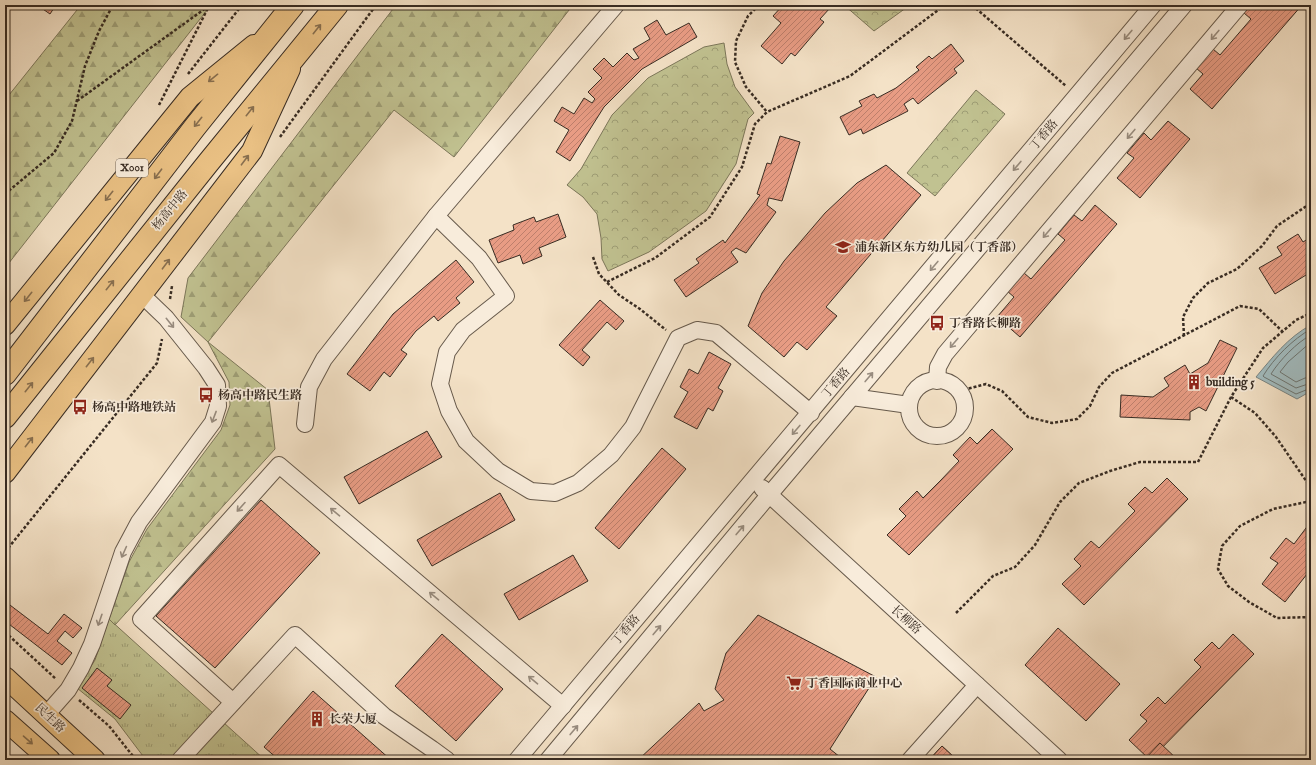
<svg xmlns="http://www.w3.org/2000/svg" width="1316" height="765" viewBox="0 0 1316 765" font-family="'IM FELL English','Noto Serif SC',serif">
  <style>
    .grass { fill: url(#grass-tufts); stroke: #7c775a }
    .forest { fill: url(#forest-firs); stroke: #7c775a }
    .park { fill: url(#park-crowns); stroke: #7c775a }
    .water { fill: #a1bbbf; stroke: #778281 }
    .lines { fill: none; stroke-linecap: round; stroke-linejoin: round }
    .shore { stroke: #6c7471; stroke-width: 1 }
    .building { fill: url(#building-hatch); stroke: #382c23 }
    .minor-casing { stroke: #675a4c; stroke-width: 18 }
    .major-casing { stroke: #382c23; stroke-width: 22 }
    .highway-casing { stroke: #382c23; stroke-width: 24 }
    .path { stroke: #382c23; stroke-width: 2.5; stroke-dasharray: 3 2; stroke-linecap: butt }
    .minor { stroke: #f8ecdb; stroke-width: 16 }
    .major { stroke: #eac184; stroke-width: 20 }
    .highway { stroke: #eac184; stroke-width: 22 }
    .oneway { stroke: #886f4f }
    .oneway2 { stroke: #988c7f }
    .labels { text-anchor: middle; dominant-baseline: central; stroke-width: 3.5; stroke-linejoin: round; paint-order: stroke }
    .shield { fill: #f8ecdb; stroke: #72665a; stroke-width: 1 }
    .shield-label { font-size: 11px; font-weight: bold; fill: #382c23 }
    .street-label { font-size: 12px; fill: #382c23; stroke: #f8ecdb }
    .poi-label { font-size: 12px; font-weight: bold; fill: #382c23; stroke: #f8ecdb; text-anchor: start }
  </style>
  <defs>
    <pattern id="grass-tufts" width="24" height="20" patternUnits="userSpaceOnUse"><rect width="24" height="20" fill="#c1c291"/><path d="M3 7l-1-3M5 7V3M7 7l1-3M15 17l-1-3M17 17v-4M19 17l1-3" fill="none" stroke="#9e9e76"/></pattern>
    <pattern id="forest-firs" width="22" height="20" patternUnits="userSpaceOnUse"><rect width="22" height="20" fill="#c1c291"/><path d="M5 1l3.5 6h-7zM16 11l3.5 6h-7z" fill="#9e9e76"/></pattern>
    <pattern id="park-crowns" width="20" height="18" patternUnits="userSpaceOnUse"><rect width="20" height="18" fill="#c1c291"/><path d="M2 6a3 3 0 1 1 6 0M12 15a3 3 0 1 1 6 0" fill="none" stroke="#9e9e76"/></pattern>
    <pattern id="building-hatch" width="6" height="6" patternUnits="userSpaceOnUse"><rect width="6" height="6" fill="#e89c84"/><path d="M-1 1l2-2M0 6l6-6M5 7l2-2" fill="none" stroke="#bd7f6c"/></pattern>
  </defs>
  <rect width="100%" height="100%" fill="#f4e2c7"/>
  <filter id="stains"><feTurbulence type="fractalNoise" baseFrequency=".005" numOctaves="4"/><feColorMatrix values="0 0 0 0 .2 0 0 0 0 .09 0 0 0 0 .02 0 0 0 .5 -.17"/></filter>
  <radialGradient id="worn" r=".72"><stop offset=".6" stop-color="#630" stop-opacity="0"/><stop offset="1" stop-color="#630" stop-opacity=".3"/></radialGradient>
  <path class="grass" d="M109,619L265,760H146L115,719L77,688L95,660Z"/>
  <g class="forest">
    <path d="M81,5H211L5,268V100Z"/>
    <path d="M396,5H573L454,157L394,110L208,342L268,390L275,449L115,625L109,619L129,562L147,529L221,430L230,405L229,382L208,342L181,317L188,278Z"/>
  </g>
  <g class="park">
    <path d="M844,5H910L874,31Z"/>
    <path d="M724,43L727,64L735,87L754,113L748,119L736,164L706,211L649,252L608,271L602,259L601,238L597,214L583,197L567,185L581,169L612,115L648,78L704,47Z"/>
    <path d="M976,90L1005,114L935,196L907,173Z"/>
  </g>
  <path class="water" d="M1311,325V391L1297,399L1256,377C1272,358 1288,337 1311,325Z"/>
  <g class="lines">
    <g class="shore">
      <path d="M1311,329C1293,339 1274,358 1263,376L1264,377L1296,394L1311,388"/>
      <path d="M1311,335C1297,342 1279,361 1271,374L1296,388L1311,383"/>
      <path d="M1311,342L1288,362L1280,372L1296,382L1305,378L1311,377"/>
    </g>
  </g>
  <g class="building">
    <path d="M37,5H56L50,14Z"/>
    <path d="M783,5H786L792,10L797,5H827L830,8L820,19L824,22L795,56L791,53L782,64L761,46L781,23L773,16Z"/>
    <path d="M1251,5H1302L1212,109L1190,89L1203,74L1196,68L1213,49L1220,55L1251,19L1244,13Z"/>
    <path d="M657,20L666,35L689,23L697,37L642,69L604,107L570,161L556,152L569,130L554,121L562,107L574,114L584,98L592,103L595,99L588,92L602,78L593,69L604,58L613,67L627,53L634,60L639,58L633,49L650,39L644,28Z"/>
    <path d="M951,44L964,61L954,69L957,73L918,104L913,98L904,104L908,111L863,134L861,129L849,135L840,117L862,106L859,101L874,94L877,98L896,88L919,70L916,67L929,56L932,59Z"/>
    <path d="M1168,121L1190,139L1140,198L1117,178L1134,158L1127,153L1144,133L1151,140Z"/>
    <path d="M780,136L800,142L782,201L769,198L767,205L776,212L746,253L736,248L731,252L738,262L686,297L674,280L699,263L696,259L723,240L725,243L760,195L757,194L767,163L771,164Z"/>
    <path d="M886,165L921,195L826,307L837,316L807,350L797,342L784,357L748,326L762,293L784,261L825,213L857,183Z"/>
    <path d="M1095,205L1117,224L1020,337L997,317L1014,297L1007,291L1024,273L1031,279L1065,240L1058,234L1074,215L1082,221Z"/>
    <path d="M558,214L566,237L539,248L542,256L523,264L520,255L498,263L489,240L514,230L513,225L534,217L536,222Z"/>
    <path d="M1298,234L1303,242L1311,237V272L1275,294L1259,268L1282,255L1277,247Z"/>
    <path d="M456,260L474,282L456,298L460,303L438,321L434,316L416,331L401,350L407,354L390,377L384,372L370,391L347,374L393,314Z"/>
    <path d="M600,300L624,321L616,330L607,322L582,350L590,357L583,366L559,345Z"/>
    <path d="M1220,340L1237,348L1206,411L1199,407L1190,412V420L1120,417L1121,395L1153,397L1169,386L1164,378L1185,365L1190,374L1208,363Z"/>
    <path d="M709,352L731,364L718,388L723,391L713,411L708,408L697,429L674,417L688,392L680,387L689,369L698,374Z"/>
    <path d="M992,429L1013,449L909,555L887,535L906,516L899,509L917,491L923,498L941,480L959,461L953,455L970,437L977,444Z"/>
    <path d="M427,431L442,457L359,504L344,477Z"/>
    <path d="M662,448L686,469L619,549L595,528Z"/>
    <path d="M1167,478L1188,499L1084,605L1062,584L1081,566L1074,559L1091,541L1099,548L1135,511L1128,504L1145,487L1152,493Z"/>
    <path d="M500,493L515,520L432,566L417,540Z"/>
    <path d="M261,500L320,553L215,668L156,616Z"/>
    <path d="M1309,524L1311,525V569L1285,602L1262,584L1278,563L1270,558L1286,538L1294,544Z"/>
    <path d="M573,555L588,581L519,620L504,594Z"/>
    <path d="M6,602L48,634L64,614L82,628L73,638L65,631L57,641L72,653L62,665L5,621V604Z"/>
    <path d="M758,615L876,677L830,749L840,757L839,760H638L699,703L704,711L724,700L715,689L726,653Z"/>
    <path d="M1058,628L1120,684L1086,721L1025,665Z"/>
    <path d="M442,634L503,689L456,741L395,686Z"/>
    <path d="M1233,634L1254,654L1150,760L1129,740L1147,721L1140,715L1158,697L1165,704L1201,667L1194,660L1212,642L1219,649Z"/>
    <path d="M97,668L112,680L107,686L131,705L120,719L82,688Z"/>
    <path d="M313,691L391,760H279L264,747Z"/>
    <path d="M1160,743L1178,760H1144Z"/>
    <path d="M942,746L957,760H929Z"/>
    <path d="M942,746L957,760H929Z"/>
  </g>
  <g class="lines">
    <g class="minor-casing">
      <g id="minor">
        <path d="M436,216L479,258L506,296L463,330L447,352L440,384L449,411L466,441L498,471L531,491L555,493L578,483L611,455L633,427L678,338L697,330L716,333L811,413"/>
        <circle cx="937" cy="408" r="28"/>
        <path d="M937,381L938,367L945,354L1240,5"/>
        <path d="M852,397L909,405"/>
        <path d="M305,424L309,387L324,359L436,216L616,5"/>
        <path d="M762,488L1059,760"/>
        <path d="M233,702L141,619L279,465L563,706"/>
        <path d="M46,715L68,690L81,668L92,644L123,552L139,522L213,422L218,406L217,385L206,368L166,318L142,295"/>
        <path d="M180,760L295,635L384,716L432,749L447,760"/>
        <path d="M517,760L1153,5"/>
        <path d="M548,760L769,495L1184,5"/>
        <path d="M910,760L977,685"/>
      </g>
    </g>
    <g class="major-casing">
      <g id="major">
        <path d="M5,325L190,97L254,45"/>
        <path d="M5,473L252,151L290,69"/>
        <path d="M5,677L95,760"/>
        <path d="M5,720L50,760"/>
      </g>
    </g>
    <g class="highway-casing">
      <g id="highway">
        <path d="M5,374L195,127L293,5"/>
        <path d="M5,417L208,163L337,5"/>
      </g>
    </g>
    <g class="path">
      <path d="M759,5L748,16L736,41L735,62L746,87L767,112"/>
      <path d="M972,5L1066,86"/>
      <path d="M188,74L242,5"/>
      <path d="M77,101L210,5"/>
      <path d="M159,105L209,6"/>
      <path d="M280,137L376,5"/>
      <path d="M5,194L54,153L72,121L85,66L99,31L113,5"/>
      <path d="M593,257L599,274L619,295L640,309L666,330"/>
      <path d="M607,282L655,258L710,217L742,167L755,124L767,112L850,76L945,5"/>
      <path d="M170,299L172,286"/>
      <path d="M1184,336L1183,317L1193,298L1208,283L1237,269L1262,246L1277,226L1311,203"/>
      <path d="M959,391L986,384L1002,391L1028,417L1052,423L1077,419L1090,406L1099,387L1112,373L1240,306L1259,309L1282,331"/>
      <path d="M1231,397L1255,413L1276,437L1311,488"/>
      <path d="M1311,501L1273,509L1240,526L1222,546L1218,569L1228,586L1249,602L1277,618L1311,617"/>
      <path d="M5,552L157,363L162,339"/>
      <path d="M956,613L993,576L1015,567L1035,545L1060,502L1079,483L1110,471L1140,462H1198L1231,397L1263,348L1296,320L1311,313"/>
      <path d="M5,632L56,679"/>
      <path d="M79,700L109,726L136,760"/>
    </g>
    <use href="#minor" class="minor"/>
    <use href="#major" class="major"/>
    <use href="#highway" class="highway"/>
  </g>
  <defs><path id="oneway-shaft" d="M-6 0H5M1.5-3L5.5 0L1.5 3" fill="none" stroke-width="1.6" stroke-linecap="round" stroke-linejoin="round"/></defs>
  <g class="oneway">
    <use href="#oneway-shaft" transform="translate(317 29) rotate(-51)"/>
    <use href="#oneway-shaft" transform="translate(213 78) rotate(141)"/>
    <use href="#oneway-shaft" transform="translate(250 111) rotate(-51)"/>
    <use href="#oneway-shaft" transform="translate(198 122) rotate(129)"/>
    <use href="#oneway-shaft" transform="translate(245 160) rotate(-53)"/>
    <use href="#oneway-shaft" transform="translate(158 174) rotate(127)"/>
    <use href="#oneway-shaft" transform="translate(109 196) rotate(129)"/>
    <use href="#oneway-shaft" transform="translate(166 264) rotate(-53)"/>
    <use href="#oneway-shaft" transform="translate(110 285) rotate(-51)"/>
    <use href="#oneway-shaft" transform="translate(28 297) rotate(129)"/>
    <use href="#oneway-shaft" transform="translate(90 362) rotate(-52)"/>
    <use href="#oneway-shaft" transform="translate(29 387) rotate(-51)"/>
    <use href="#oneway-shaft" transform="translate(29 442) rotate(-52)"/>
    <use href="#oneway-shaft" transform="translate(28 740) rotate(41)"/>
  </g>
  <g class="oneway2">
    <use href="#oneway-shaft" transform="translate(1128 35) rotate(130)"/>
    <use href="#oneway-shaft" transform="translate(1215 35) rotate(130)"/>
    <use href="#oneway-shaft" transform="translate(1131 134) rotate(130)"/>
    <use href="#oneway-shaft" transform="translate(1017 166) rotate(130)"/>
    <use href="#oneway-shaft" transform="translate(1047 233) rotate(130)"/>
    <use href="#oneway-shaft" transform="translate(934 266) rotate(130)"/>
    <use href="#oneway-shaft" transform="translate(170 323) rotate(51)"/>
    <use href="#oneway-shaft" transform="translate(954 343) rotate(130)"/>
    <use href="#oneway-shaft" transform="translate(869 377) rotate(-50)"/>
    <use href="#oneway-shaft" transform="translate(214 417) rotate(111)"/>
    <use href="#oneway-shaft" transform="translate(796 430) rotate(130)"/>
    <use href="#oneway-shaft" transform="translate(241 507) rotate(132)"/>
    <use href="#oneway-shaft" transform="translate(335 512) rotate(-140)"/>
    <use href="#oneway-shaft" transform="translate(740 530) rotate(-50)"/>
    <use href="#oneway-shaft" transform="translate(124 552) rotate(114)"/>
    <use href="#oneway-shaft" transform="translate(434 596) rotate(-140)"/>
    <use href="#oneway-shaft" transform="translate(100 620) rotate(109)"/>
    <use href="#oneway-shaft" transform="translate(657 630) rotate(-50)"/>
    <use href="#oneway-shaft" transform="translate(533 680) rotate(-140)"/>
    <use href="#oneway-shaft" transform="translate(574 730) rotate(-50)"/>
  </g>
  <defs>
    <g id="school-bare" transform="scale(1.2)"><path d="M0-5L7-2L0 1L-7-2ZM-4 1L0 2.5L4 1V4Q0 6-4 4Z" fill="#8f2418" stroke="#f8ecdb" stroke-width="2.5" paint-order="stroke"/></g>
    <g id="bus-bare" transform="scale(1.2)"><path d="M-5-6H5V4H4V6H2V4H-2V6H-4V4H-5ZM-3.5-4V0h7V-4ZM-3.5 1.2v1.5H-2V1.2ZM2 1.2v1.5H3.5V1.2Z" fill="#8f2418" stroke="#f8ecdb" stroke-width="2.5" paint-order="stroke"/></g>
    <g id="building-bare" transform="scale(1.2)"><path d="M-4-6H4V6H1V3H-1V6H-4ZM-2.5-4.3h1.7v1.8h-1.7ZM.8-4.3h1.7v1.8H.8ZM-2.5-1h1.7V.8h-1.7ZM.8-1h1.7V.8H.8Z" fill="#8f2418" stroke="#f8ecdb" stroke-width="2.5" paint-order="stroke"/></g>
    <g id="supermarket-bare" transform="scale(1.2)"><path d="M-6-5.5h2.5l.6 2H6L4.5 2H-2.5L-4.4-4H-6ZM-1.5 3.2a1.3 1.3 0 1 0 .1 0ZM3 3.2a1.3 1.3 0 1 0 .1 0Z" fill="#8f2418" stroke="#f8ecdb" stroke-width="2.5" paint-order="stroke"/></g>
  </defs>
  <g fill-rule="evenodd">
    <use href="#school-bare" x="843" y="247"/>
    <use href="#bus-bare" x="937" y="323"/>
    <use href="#building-bare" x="1194" y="382"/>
    <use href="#bus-bare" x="206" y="395"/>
    <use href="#bus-bare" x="80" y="407"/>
    <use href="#supermarket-bare" x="794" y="683"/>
    <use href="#building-bare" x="317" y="719"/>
  </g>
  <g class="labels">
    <rect class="shield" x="116" y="159" width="32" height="18" rx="3"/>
    <g class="shield-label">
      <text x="132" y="168">X001</text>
    </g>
    <g class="street-label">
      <text transform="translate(1044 135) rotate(-50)">丁香路</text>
      <text transform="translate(170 210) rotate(-51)">杨高中路</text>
      <text transform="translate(836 383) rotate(-50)">丁香路</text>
      <text transform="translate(906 620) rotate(42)">长柳路</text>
      <text transform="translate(626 630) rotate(-50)">丁香路</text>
      <text transform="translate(50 718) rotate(43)">民生路</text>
    </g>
    <g class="poi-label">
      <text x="855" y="247">浦东新区东方幼儿园（丁香部）</text>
      <text x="949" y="323">丁香路长柳路</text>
      <text x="1206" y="382">building 5</text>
      <text x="218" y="395">杨高中路民生路</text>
      <text x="92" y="407">杨高中路地铁站</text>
      <text x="806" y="683">丁香国际商业中心</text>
      <text x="329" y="719">长荣大厦</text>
    </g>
  </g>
  <rect width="1316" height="765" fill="none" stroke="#f4e2c7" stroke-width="20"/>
  <rect x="6" y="6" width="1304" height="753" fill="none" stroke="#382c23" stroke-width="2"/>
  <rect x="10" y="10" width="1296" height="745" fill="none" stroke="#382c23"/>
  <rect width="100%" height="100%" filter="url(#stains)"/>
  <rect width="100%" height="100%" fill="url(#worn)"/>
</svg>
